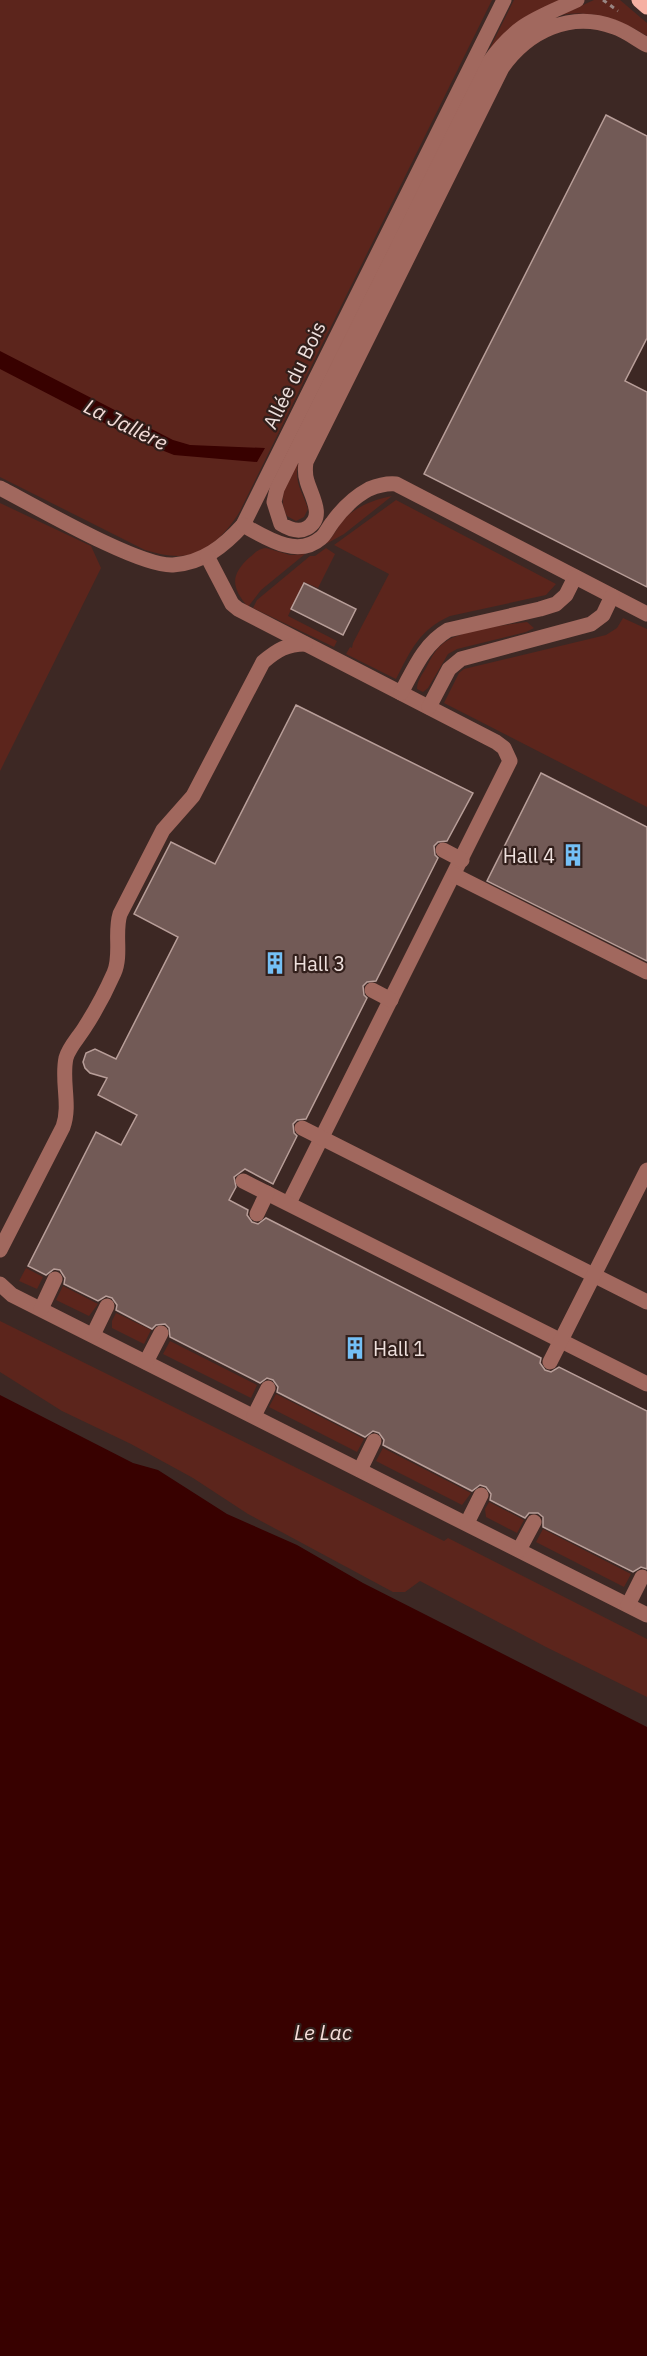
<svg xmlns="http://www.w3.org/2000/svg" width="647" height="2356" viewBox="0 0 647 2356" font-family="'IBM Plex Sans',sans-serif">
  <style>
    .green { fill: #5c251c }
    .water { fill: #380100 }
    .building { fill: #725a56; stroke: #b89e99; stroke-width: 1.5 }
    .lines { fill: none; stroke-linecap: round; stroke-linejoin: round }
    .path { stroke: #988683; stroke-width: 3; stroke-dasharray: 4.5 4.5; stroke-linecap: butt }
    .minor { stroke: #a1685e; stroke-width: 15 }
    .major { stroke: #f6b0a2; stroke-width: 15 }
    .labels { text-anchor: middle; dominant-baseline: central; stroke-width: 4.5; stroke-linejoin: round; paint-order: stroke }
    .street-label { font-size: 20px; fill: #eee0dd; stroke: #321f1b }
    .poi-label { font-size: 20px; fill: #eee0dd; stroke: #321f1b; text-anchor: start }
    .water-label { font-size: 21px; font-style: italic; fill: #f5ddd9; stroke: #321f1b }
  </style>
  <rect width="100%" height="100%" fill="#3d2824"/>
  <g class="green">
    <path d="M0,0H492L240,511C227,533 205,556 178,556C167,556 156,553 145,550L0,477Z"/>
    <path d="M514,0H565L492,49L490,48Z"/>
    <path d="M594,0H620L647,23V36C619,19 594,10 561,15Z"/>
    <path d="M299,460C293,483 302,489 308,509L304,517L296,521L287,516C276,497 289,477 299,460Z"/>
    <path d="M392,496L344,534L326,544C334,536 339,524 347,516C360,505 376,499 392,496Z"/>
    <path d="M396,500L556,584L546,595L450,616C419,630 411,650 396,679L346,654L350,647L352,648L353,643L389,574L334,545Z"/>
    <path d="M0,503L91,546L101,568L0,771Z"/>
    <path d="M266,548L290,555L305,554L261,590L248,607C231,587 230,575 250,557C256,552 258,549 266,548Z"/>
    <path d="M326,548L335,554L318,588L304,582L288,616L337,641L334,647L253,608L257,600L310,556H315Z"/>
    <path d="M623,618L647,629V807L444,703L459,673L464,669L606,635L617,628Z"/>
    <path d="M527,622L534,628L526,632L457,649L448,654L428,688L423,692L417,689C417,681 422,675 426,668C431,658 436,648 445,642C463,630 505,625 527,622Z"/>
    <path d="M26,1268L43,1277L37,1289L19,1281Z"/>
    <path d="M63,1286L98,1304L89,1316L56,1300Z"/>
    <path d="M116,1313L151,1330L144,1344L112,1328V1321Z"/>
    <path d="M0,1321L444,1541L448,1538L647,1639V1697L546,1647L420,1581L405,1592H393L248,1514L193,1478L131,1444L62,1411L0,1372Z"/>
    <path d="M170,1341L257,1385L251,1398L163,1354Z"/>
    <path d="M276,1394L364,1439L357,1452L269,1407Z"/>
    <path d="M383,1448L471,1493L462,1505L376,1461Z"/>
    <path d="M489,1502L524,1520L517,1533L486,1517L485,1509Z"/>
    <path d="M543,1529L631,1574L624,1587L536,1542Z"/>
  </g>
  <g class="water">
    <path d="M0,351L173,440L190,445L265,448L257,462L174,455L139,441L0,369Z"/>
    <path d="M0,1395L133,1463L158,1470L227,1514L297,1545L363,1583L647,1727V2356H0Z"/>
  </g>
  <g class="building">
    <path d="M606,115L647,136V338L625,381L647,392V587L424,474Z"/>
    <path d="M304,583L356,609L343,635L291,609Z"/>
    <path d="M296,705L473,793L447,841L438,842L434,846L435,855L438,858L376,981L367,982L363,986L364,995L367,998L306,1119L297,1120L293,1124L294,1133L297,1136L273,1184L245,1169L234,1177L236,1187L229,1200L248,1210L247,1215L252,1222L258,1224L266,1218L541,1358L540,1363L545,1370L551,1372L559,1367L647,1411V1569L641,1567L633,1572L543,1527V1517L538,1513H529L525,1518L490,1500L491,1494L486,1487L480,1485L472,1491L383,1445L384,1440L379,1433L373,1431L365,1437L277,1392L278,1387L273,1380L267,1378L260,1383L170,1337L169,1328L165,1324L156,1325L152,1329L116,1310L117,1305L112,1298L106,1296L98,1301L64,1284L65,1278L60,1270L54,1269L46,1275L28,1266L96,1132L121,1145L137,1115L98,1095L107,1078L90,1073L85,1068L83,1062L86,1053L95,1049L116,1059L178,937L134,914L171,842L215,864Z"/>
    <path d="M541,773L647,827V961L487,881Z"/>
  </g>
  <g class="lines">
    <path class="path" d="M603,0L618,11"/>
    <g class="minor">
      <path d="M577,0C536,19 517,23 489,62L277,489L274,502L281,524C289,529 298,533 307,528C326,517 311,496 307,481C305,475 305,469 306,462L502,68C528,31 570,11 614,27C626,31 636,39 647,45"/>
      <path d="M0,488C35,506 139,567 173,565C203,563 224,546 243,525L504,0"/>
      <path d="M243,525C265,537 297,559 321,538C325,535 328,528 332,523C342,509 354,497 369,489C379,485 386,483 396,484L647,614"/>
      <path d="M207,556L232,604L238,609L496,742L504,748L510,761L289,1203"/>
      <path d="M401,693C414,669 424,644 448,630L540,609L556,604L566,595L575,577"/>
      <path d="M429,707L449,669L461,659L591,624L603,615L612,596"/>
      <path d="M443,850L462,860"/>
      <path d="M454,875L647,972"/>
      <path d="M372,990L391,1000"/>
      <path d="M302,1128L647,1302"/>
      <path d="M243,1181L647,1384"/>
      <path d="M257,1214L267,1193"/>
      <path d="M0,1250L63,1127C71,1105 61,1081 66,1058C69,1047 79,1037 85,1027C96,1010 106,991 114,973C122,955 114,933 120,914L163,830L193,796L263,662C277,650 287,644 305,644"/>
      <path d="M0,1284L12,1295L647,1615"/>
      <path d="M41,1309L55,1279"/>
      <path d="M93,1335L107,1306"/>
      <path d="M146,1362L161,1333"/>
      <path d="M550,1362L647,1170"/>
      <path d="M254,1416L268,1388"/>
      <path d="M360,1470L374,1441"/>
      <path d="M467,1523L481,1495"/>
      <path d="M519,1550L534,1522"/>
      <path d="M628,1605L642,1577"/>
    </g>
    <path class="major" d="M639,0L647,7"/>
  </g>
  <defs>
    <g id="building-bare" transform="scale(1.8)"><path d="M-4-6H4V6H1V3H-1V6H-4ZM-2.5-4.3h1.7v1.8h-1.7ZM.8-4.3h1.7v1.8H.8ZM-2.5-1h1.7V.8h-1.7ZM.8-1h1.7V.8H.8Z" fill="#74c0f6" stroke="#321f1b" stroke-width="2.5" paint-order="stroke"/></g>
  </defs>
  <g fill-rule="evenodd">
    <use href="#building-bare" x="573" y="855"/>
    <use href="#building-bare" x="275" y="963"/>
    <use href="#building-bare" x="355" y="1348"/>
  </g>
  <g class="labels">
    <g class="street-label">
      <text transform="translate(294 375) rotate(-64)">Allée du Bois</text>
    </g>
    <g class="poi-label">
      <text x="555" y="855" text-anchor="end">Hall 4</text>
      <text x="293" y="963">Hall 3</text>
      <text x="373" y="1348">Hall 1</text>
    </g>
    <g class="water-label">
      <text transform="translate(126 424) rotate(26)">La Jallère</text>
      <text x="323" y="2032">Le Lac</text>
    </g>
  </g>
</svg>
